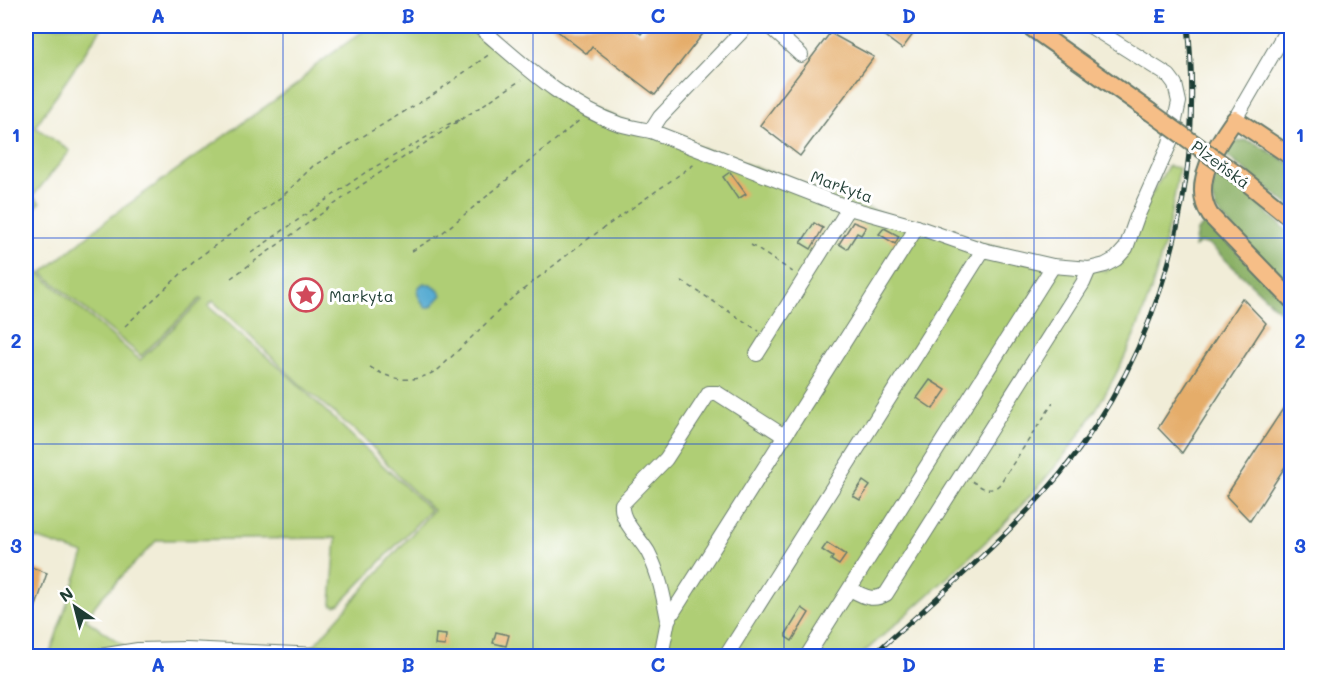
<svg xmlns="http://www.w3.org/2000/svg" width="1317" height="682" viewBox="0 0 1317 682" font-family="Mali,sans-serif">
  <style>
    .green { fill: #afce75; stroke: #678654; stroke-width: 1.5 }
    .forest { fill: #8bb166; stroke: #55774d; stroke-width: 1.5 }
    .water { fill: #56abd2; stroke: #3a7483; stroke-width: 1.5 }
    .building { fill: #e5ad6a }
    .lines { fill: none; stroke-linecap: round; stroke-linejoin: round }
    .minor-casing { stroke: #687b6d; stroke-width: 16 }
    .major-casing { stroke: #687b6d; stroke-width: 20 }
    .path { stroke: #687b6d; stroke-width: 1.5; stroke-dasharray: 4.5 4.5; stroke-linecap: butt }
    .minor { stroke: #fff; stroke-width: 14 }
    .major { stroke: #f6be87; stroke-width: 16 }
    .rail-casing { stroke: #1f3d34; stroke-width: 5 }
    .rail { stroke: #fff; stroke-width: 3; stroke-dasharray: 9; stroke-linecap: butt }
    .major-bridge-casing { stroke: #687b6d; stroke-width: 20; stroke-linecap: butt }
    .major-bridge { stroke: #f6be87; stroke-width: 16 }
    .grid { fill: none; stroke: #1d4ed8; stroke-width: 1.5; stroke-opacity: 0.55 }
    .labels { text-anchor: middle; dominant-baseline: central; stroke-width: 6; stroke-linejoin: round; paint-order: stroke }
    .street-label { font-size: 16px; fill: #1f3d34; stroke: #fff }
    .poi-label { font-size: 16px; fill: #1f3d34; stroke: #fff; text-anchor: start }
    .neatline { fill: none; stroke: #1d4ed8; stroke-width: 2 }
    .grid-label { font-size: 20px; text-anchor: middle; font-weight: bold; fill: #1d4ed8 }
  </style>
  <rect width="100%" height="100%" fill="#fff"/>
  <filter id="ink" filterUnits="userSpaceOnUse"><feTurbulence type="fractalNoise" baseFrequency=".0167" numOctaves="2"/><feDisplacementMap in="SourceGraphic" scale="12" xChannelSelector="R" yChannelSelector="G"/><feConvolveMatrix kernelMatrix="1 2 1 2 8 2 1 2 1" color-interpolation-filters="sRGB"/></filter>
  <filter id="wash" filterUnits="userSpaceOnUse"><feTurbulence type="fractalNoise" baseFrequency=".008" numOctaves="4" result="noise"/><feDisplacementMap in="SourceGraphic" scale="24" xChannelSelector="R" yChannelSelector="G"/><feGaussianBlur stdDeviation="1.35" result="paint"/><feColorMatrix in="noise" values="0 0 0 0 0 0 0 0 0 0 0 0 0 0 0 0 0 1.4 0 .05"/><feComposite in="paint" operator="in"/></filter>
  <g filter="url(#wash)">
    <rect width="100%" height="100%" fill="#f1edd8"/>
    <g class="green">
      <path d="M26,26H103L35,127L70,151L33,196L40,203L26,217Z"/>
      <path d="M370,26H478L574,102L946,236L1107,271L1168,166L1179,168C1164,269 1135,357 1075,441C1017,521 932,591 860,656H341L306,654L433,510L401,479L365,439L303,387L213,301L208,306L289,376L430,510L340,604L335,606L331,604L336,538L157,540L100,599L85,619L126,647L97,650C87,661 62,656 49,656L84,554L26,535V262L140,360L202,300L200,299L141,356L42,273L112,216L300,82L311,69Z"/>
    </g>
    <g class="forest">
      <path d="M1244,140L1255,143L1291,164V207L1222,152L1228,144Z"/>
      <path d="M1216,174L1248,195L1291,234V291L1216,210L1211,195Z"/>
      <path d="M1207,222L1291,306V322L1210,245L1201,243L1194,247L1197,231Z"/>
    </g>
    <path class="water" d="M424,283C433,285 438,288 442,295L431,307H425C419,298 412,290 424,283Z"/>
    <g id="blocks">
      <g class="building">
        <path d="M551,26H630L641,34L647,26H709L655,95L592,47L587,54Z"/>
        <path d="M871,26H904L914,33L902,49Z"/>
        <path d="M830,33L874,57L800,156L760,125Z"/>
        <path d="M730,172L746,194L738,199L723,177Z"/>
        <path d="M853,222L866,227L861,235L857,233L847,249L839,244Z"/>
        <path d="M814,223L823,228L811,249L801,243Z"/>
        <path d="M884,228L899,236L895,244L879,234Z"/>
        <path d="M1242,298L1266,323L1182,453L1158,428Z"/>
        <path d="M930,380L946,390L933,409L917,398Z"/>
        <path d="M1292,395V456L1250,521L1226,496Z"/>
        <path d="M863,481L870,486L860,500L853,496Z"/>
        <path d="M827,543L846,555L839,565L831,560L833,557L822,550Z"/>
        <path d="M28,566L47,573L27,633H26V575Z"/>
        <path d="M802,608L809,613L792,641L786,637V634Z"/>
        <path d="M496,632L509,635L506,646L493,643Z"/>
        <path d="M436,634L446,635L445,646L435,645Z"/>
      </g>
    </g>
  </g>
  <g filter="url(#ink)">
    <use href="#blocks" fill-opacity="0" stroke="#687b6d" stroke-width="1.5"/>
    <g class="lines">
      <g class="minor-casing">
        <g id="minor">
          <path d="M478,26C521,62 564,105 619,124C629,127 640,129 651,131L849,208L917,227L983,250L1053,266L1089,269L1105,265L1116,259L1126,248L1137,217L1170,143L1179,102L1175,84L1169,76L1090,26"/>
          <path d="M769,26L801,55"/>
          <path d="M1235,119L1289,26"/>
          <path d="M651,131L660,117L747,26"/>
          <path d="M757,354L849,208"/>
          <path d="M850,589C863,596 872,602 886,594L1083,283L1089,269"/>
          <path d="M668,620C664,598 659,573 648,552C640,538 620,521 622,504L666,459L709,393H717L784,436"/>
          <path d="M100,656L138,650L186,649L341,656"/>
          <path d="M661,656L668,620L917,227"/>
          <path d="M726,656L983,250"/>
          <path d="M807,656L1053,266"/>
        </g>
      </g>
      <g class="major-casing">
        <g id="major">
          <path d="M1029,26L1149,111"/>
          <path d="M1292,157L1235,119C1217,144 1190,184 1210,215L1292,300"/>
          <path d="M1239,176L1292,219"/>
        </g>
      </g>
      <g class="path">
        <path d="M751,245L793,272"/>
        <path d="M412,251L442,233L581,119"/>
        <path d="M251,253L366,172L449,124L462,119"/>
        <path d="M231,278L363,184L521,80"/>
        <path d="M682,281L759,331"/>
        <path d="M125,326L198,258L284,195L313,166L434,94L491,53"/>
        <path d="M370,367C394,382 415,384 439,369L510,300L581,244L696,163"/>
        <path d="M972,481C981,487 989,494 999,485L1053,403"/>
      </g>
      <use href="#minor" class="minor"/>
      <use href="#major" class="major"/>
      <g class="rail-casing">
        <path id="rail" d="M872,656C937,598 1005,540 1061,473C1162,349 1205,183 1188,26"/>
      </g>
      <use href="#rail" class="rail"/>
      <g class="major-bridge-casing">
        <path id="major-bridge" d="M1149,111L1239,176"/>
      </g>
      <use href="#major-bridge" class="major-bridge"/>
    </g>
  </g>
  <path class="grid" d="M283,26V656M533,26V656M784,26V656M1034,26V656M26,238H1292M26,444H1292"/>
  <defs>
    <g id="sight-ring" transform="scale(1.725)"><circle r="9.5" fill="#fff" stroke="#d1495b" stroke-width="1.5"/><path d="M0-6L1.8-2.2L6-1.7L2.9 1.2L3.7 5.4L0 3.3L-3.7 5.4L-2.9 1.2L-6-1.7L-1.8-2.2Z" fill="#d1495b"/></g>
  </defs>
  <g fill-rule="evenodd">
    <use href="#sight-ring" x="306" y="295"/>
  </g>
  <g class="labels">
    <g class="street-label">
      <text transform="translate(1221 164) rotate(37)">Plzeňská</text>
      <text transform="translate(842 186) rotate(20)">Markyta</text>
    </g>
    <g class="poi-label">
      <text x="329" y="295">Markyta</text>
    </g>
  </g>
  <rect width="1317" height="682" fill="none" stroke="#fff" stroke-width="66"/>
  <g transform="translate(75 607) rotate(325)" stroke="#ffffff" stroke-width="4.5" paint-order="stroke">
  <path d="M0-4.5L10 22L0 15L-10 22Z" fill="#1f3d34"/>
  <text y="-9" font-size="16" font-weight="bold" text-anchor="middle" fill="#1f3d34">N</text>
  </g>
  <rect x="33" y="33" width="1251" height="616" class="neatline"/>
  <g class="grid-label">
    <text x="158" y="23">A</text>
    <text x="408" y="23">B</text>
    <text x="658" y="23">C</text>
    <text x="909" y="23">D</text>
    <text x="1159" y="23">E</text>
    <text x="16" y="142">1</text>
    <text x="1300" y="142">1</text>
    <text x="16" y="348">2</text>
    <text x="1300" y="348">2</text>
    <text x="16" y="553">3</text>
    <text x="1300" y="553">3</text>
    <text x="158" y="672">A</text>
    <text x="408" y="672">B</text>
    <text x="658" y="672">C</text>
    <text x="909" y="672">D</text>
    <text x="1159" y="672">E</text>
  </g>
</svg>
